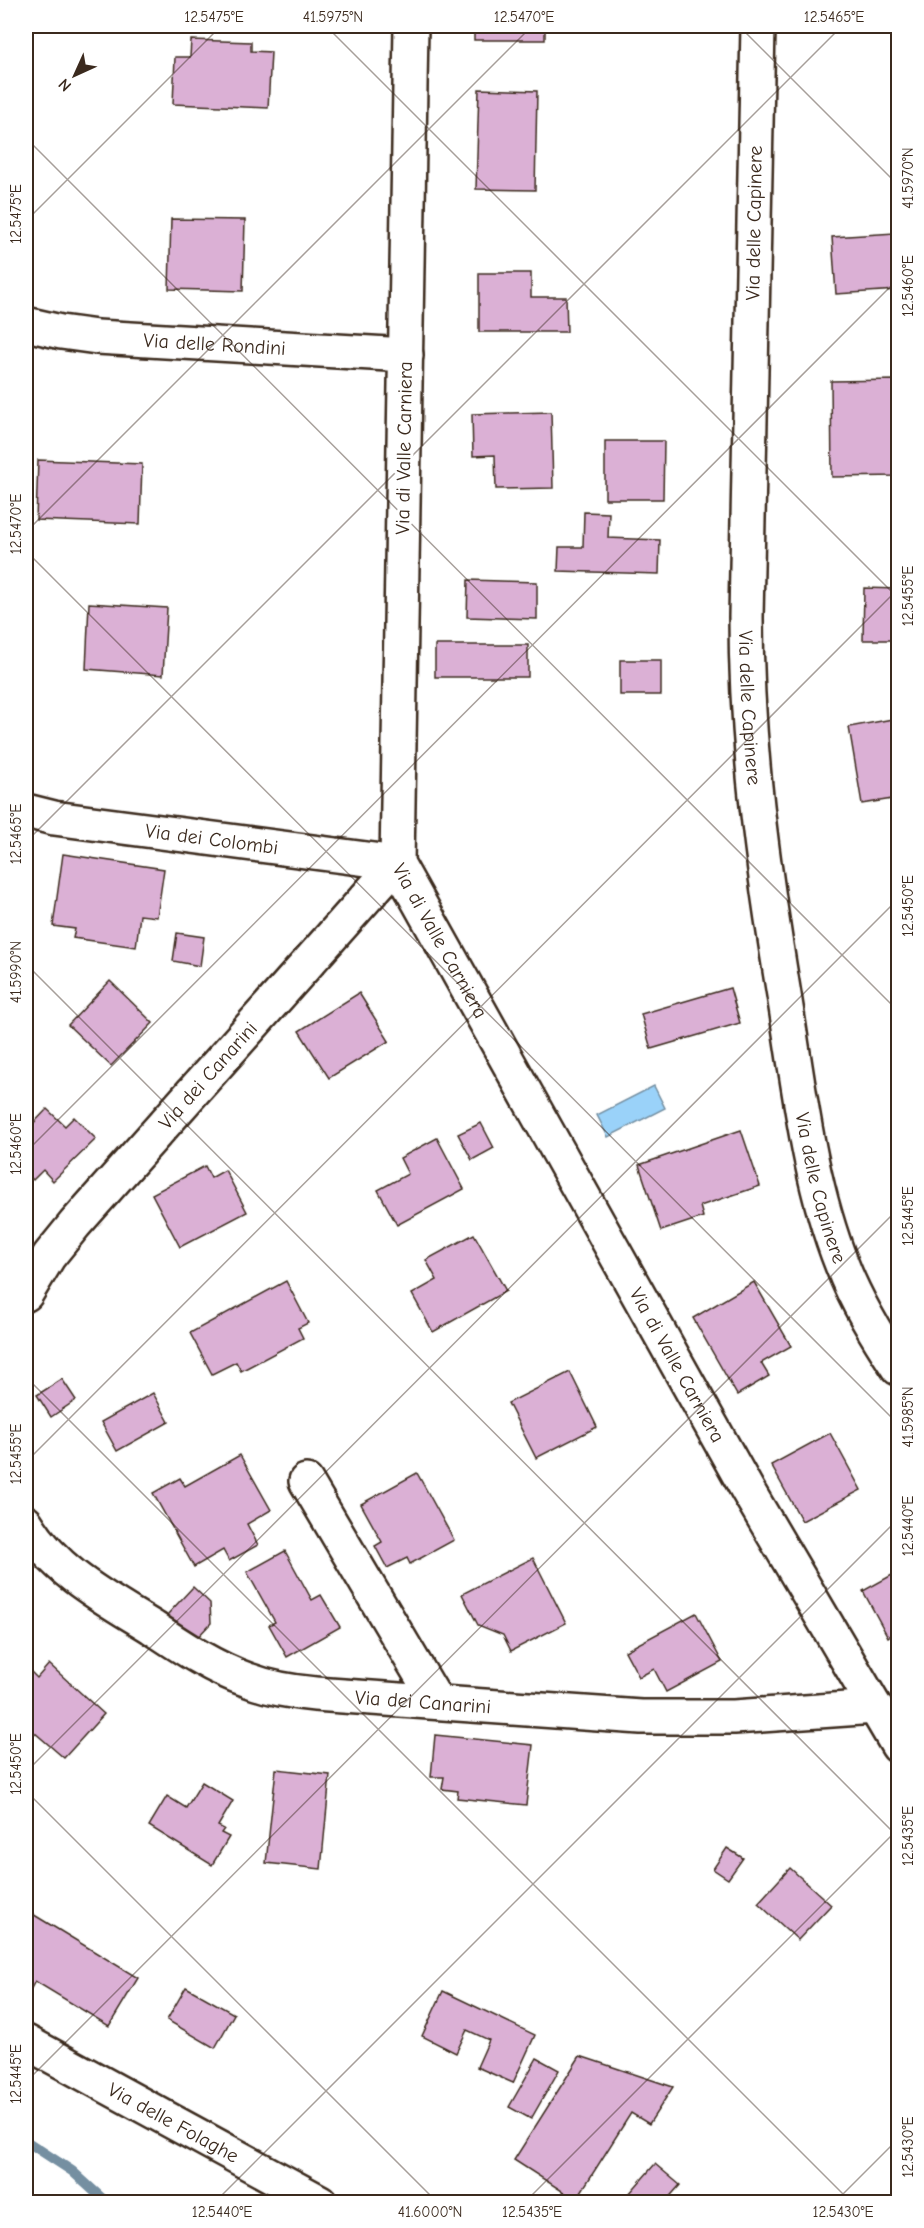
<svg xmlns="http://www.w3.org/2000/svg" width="924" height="2228" viewBox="0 0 924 2228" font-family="'Comic Neue',sans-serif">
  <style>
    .water { fill: #9ad2f9; stroke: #748fa1; stroke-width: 1.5 }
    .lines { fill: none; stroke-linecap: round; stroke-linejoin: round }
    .stream { stroke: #748fa1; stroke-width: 10 }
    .building { fill: #dbb0d5; stroke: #3b2a1e; stroke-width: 1.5 }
    .minor-casing { stroke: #3b2a1e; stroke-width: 38 }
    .minor { stroke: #fff; stroke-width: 33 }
    .ticks { fill: none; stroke: #3b2a1e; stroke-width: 1.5; stroke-opacity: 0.45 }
    .labels { text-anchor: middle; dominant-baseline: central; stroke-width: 6; stroke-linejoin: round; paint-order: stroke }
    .street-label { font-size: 20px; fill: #3b2a1e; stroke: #fff }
    .neatline { fill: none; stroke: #3b2a1e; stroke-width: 2 }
    .ticks-label { font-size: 15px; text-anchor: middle; fill: #3b2a1e }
  </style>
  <rect width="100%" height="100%" fill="#fff"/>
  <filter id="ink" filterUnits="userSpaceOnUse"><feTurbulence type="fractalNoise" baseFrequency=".0167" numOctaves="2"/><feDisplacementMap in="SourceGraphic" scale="12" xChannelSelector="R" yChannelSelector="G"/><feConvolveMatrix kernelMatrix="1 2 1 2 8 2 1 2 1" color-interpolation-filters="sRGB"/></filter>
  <g filter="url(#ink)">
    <path class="water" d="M654,1086L665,1108L608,1137L597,1115Z"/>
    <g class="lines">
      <path class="stream" d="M26,2141L72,2171L106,2202"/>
    </g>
    <g class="building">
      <rect x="474" y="26" width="71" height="14"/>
      <path d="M191,40L251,42V51L271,52L268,108L173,104L175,57H190Z"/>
      <path d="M479,89L537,91L535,190L476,189Z"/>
      <path d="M171,219L245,220L243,291L169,289Z"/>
      <path d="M895,233L898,290L836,294L832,237Z"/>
      <path d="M479,273H531V297H566L567,332H479Z"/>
      <path d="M898,380V476L832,477L831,381Z"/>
      <path d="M551,412L553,488L496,489L495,455L473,456L472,414Z"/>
      <path d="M605,441H664L663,499H605Z"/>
      <path d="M38,460L142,464L140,524L36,520Z"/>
      <path d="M584,512L609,513L608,538L660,540L659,574L558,571L559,547H583Z"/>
      <path d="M468,580L537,582V619L467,617Z"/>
      <path d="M864,588L898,589V640H863Z"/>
      <path d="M89,603L167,608L163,675L86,669Z"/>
      <rect x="435" y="645" width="93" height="32"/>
      <rect x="620" y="660" width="41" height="35"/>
      <path d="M898,718V798L862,804L849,727Z"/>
      <path d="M63,854L164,869L157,917L140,915L136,947L73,938L75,929L53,926Z"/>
      <path d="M177,933L204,937L200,966L173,961Z"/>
      <path d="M110,981L153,1023L111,1066L68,1025Z"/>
      <path d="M730,988L740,1023L651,1049L641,1014Z"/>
      <path d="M359,993L389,1041L329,1078L299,1031Z"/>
      <path d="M47,1109L65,1126L74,1117L96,1139L53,1181L43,1170L33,1180L26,1173V1131Z"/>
      <path d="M481,1123L494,1148L472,1160L458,1134Z"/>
      <path d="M741,1130L760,1186L700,1206L703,1217L661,1231L639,1165Z"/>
      <path d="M437,1138L464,1189L397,1225L378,1190L408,1174L400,1158Z"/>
      <path d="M205,1166L211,1178L225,1170L247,1212L180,1247L152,1194Z"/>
      <path d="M474,1234L506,1291L433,1332L412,1294L437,1280L426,1260Z"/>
      <path d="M286,1281L308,1323L298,1328L303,1338L241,1371L236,1362L212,1374L190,1333Z"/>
      <path d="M754,1282L791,1346L761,1363L769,1376L737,1395L693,1318Z"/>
      <path d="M570,1372L597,1427L536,1458L508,1403Z"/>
      <path d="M62,1379L76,1400L51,1417L37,1395Z"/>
      <path d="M153,1393L169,1422L117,1451L101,1422Z"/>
      <path d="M830,1433L861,1490L802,1521L771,1465Z"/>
      <path d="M240,1455L271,1510L247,1524L258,1545L229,1561L223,1550L194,1567L153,1493L180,1478L185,1486Z"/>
      <path d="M417,1473L454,1540L410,1564L407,1558L387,1568L375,1546L382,1542L361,1504Z"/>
      <path d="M285,1551L312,1600L321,1595L340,1627L287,1657L269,1625L275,1622L247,1572Z"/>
      <path d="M533,1558L566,1623L511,1651L503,1635L478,1625L462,1594Z"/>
      <path d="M892,1575L898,1586V1631L888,1637L863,1591Z"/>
      <path d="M193,1587L210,1603L211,1623L194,1641L167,1615Z"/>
      <path d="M696,1613L722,1662L666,1692L654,1669L639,1677L625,1651Z"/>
      <path d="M49,1664L104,1714L64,1758L27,1726L26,1728V1667L37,1678Z"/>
      <path d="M435,1735L533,1745L526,1805L457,1798L458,1791L442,1789L444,1777H431Z"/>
      <path d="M276,1769L330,1775L321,1869L266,1863Z"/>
      <path d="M202,1782L233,1801L218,1826L224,1829L221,1833L229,1837L212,1865L149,1826L167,1796L186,1808Z"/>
      <path d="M727,1848L743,1858L728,1879L713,1869Z"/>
      <path d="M790,1868L831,1905L798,1940L758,1903Z"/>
      <path d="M26,1910L138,1978L109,2026L35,1981L26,1998Z"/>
      <path d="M186,1987L234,2014L215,2048L167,2020Z"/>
      <path d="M443,1991L535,2035L513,2083L477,2067L489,2040L467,2030L456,2053L422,2036Z"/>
      <path d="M580,2056L673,2087L649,2124L631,2113L576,2200L514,2160Z"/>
      <path d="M537,2058L559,2070L531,2119L509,2107Z"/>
      <path d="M655,2164L680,2185L665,2202H622Z"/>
    </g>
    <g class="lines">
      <g class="minor-casing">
        <g id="minor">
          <path id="s1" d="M411,26L397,863L748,1491L898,1746"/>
          <path id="s2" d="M758,26L746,617C746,746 763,868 784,995C799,1086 808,1179 842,1265C856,1302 877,1336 898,1368"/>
          <path id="s3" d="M26,324L61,332L97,337L406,355"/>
          <path id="s4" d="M26,811L54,818L397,863"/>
          <path id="s5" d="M26,1294L49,1256L75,1224L397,863"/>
          <path d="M306,1481L437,1702"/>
          <path id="s6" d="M26,1523C55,1572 105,1598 152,1627C182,1647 213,1668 248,1680C269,1688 293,1692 315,1694L641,1717H734L875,1707"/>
          <path id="s7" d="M26,2042L320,2202"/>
        </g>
      </g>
      <use href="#minor" class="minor"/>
    </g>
  </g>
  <path class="ticks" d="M326,26L898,598M739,26L898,185M26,138L898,1011M26,221L221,26M26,532L532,26M26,551L898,1424M26,842L842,26M26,964L898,1837M26,1152L898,279M26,1377L851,2202M26,1462L898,589M26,1772L898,899M26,1791L437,2202M26,2082L898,1209M215,2202L898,1519M525,2202L898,1829M835,2202L898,2139"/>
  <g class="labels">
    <g class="street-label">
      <text transform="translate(754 223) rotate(-89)">Via delle Capinere</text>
      <text stroke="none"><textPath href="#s3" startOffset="190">Via delle Rondini</textPath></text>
      <text transform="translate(404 448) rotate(-89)">Via di Valle Carniera</text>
      <text stroke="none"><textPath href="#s2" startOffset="682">Via delle Capinere</textPath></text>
      <text stroke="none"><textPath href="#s4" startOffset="188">Via dei Colombi</textPath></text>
      <text stroke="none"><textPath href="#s1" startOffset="926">Via di Valle Carniera</textPath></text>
      <text stroke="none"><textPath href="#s5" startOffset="285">Via dei Canarini</textPath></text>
      <text stroke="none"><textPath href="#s2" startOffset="1168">Via delle Capinere</textPath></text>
      <text stroke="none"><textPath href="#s1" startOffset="1412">Via di Valle Carniera</textPath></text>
      <text stroke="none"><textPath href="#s6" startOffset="452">Via dei Canarini</textPath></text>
      <text stroke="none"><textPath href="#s7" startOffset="168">Via delle Folaghe</textPath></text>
    </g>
  </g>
  <rect width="924" height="2228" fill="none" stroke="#fff" stroke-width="66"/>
  <g transform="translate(75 75) rotate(225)" stroke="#ffffff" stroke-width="4.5" paint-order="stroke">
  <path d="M0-4.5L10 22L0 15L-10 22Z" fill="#3b2a1e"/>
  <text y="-9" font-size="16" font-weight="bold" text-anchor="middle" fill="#3b2a1e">N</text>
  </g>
  <rect x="33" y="33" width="858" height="2162" class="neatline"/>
  <g class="ticks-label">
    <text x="214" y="22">12.5475°E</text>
    <text x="333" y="22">41.5975°N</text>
    <text x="524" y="22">12.5470°E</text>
    <text x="834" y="22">12.5465°E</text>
    <text transform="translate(908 178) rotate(-90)" y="5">41.5970°N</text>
    <text transform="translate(16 214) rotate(-90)" y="5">12.5475°E</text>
    <text transform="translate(908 286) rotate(-90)" y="5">12.5460°E</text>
    <text transform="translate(16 524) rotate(-90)" y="5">12.5470°E</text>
    <text transform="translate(908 596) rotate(-90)" y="5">12.5455°E</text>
    <text transform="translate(16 834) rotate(-90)" y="5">12.5465°E</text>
    <text transform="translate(908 906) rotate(-90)" y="5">12.5450°E</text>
    <text transform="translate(16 972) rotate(-90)" y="5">41.5990°N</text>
    <text transform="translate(16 1144) rotate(-90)" y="5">12.5460°E</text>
    <text transform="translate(908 1216) rotate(-90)" y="5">12.5445°E</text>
    <text transform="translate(908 1417) rotate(-90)" y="5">41.5985°N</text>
    <text transform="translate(16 1454) rotate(-90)" y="5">12.5455°E</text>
    <text transform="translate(908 1526) rotate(-90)" y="5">12.5440°E</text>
    <text transform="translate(16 1764) rotate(-90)" y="5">12.5450°E</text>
    <text transform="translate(908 1836) rotate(-90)" y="5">12.5435°E</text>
    <text transform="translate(16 2074) rotate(-90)" y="5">12.5445°E</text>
    <text transform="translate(908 2147) rotate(-90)" y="5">12.5430°E</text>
    <text x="222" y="2217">12.5440°E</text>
    <text x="430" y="2217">41.6000°N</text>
    <text x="532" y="2217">12.5435°E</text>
    <text x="843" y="2217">12.5430°E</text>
  </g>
</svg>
